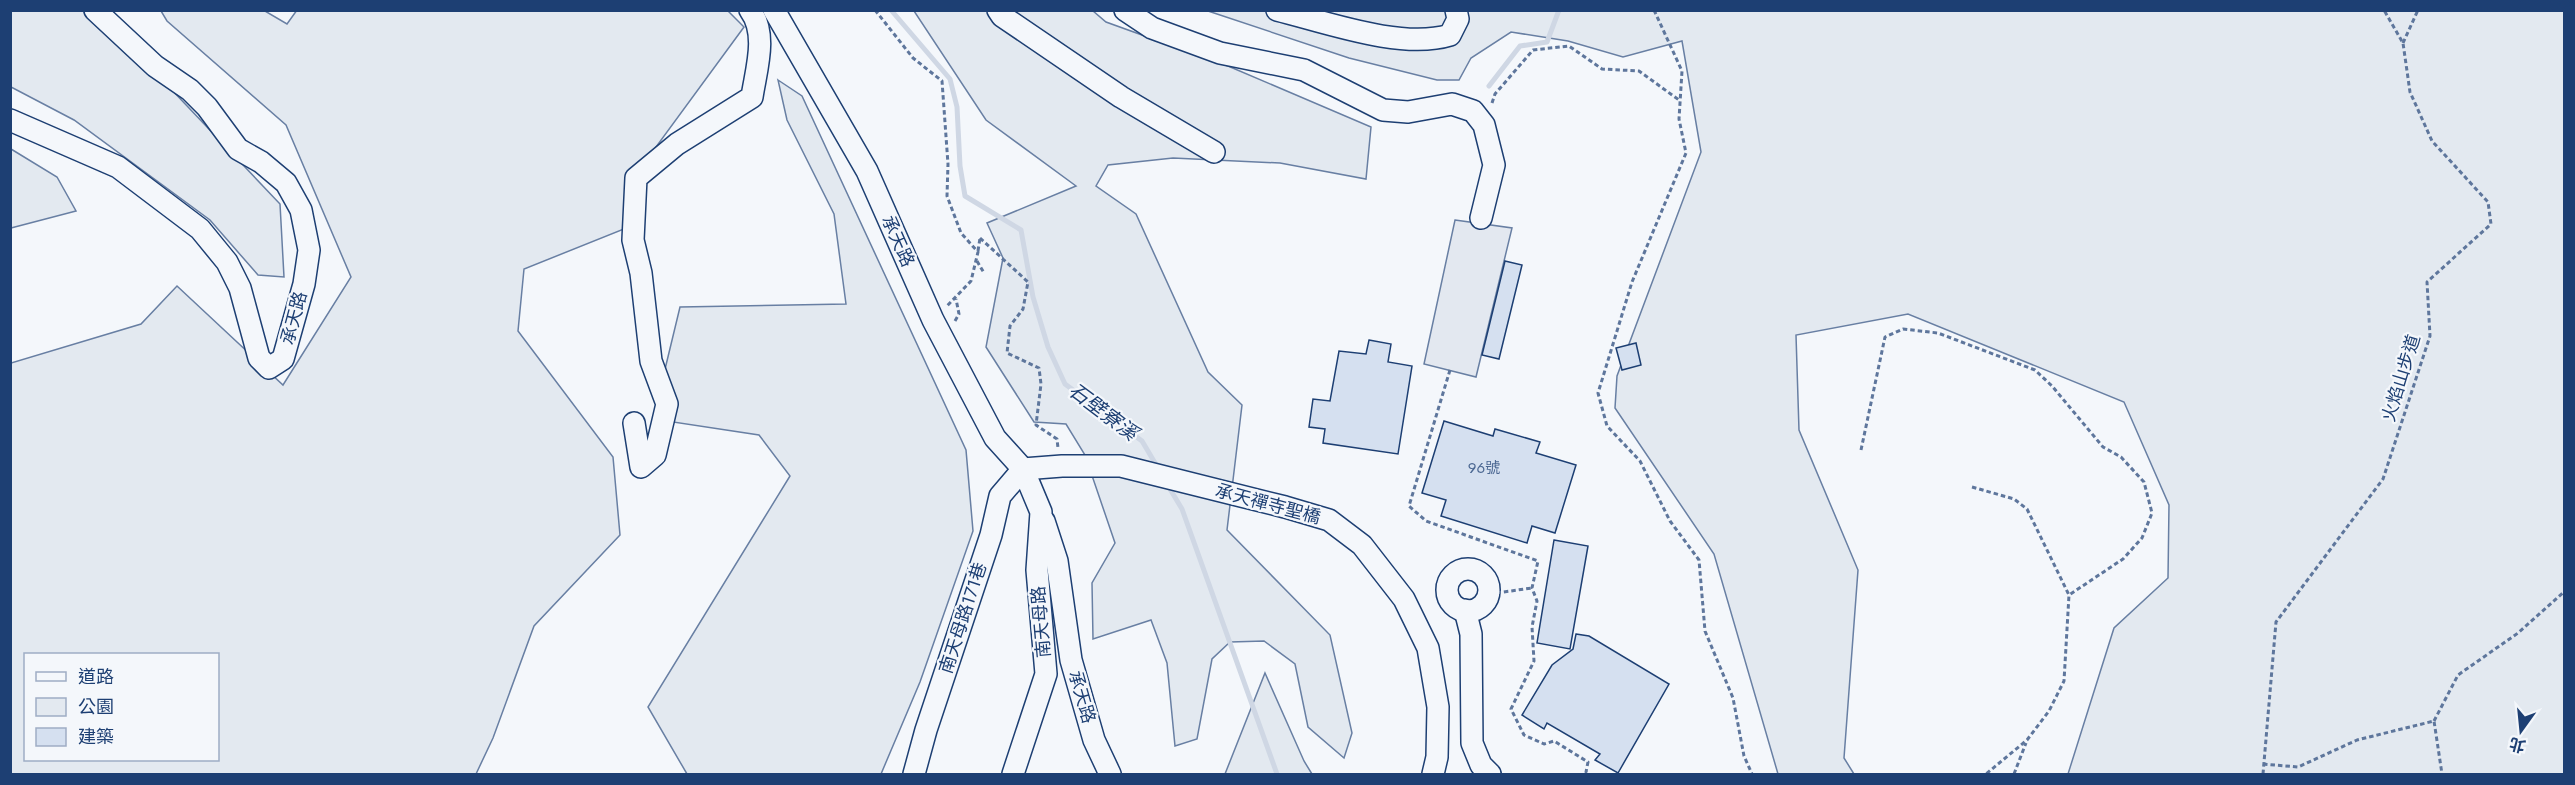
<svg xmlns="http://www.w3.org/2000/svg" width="2575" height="785" viewBox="0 0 2575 785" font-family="Jost,'Noto Sans TC',sans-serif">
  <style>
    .green { fill: #e3e9f0; stroke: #687fa3; stroke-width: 1.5; fill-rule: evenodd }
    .parking { fill: #e3e8f0; stroke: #687fa3; stroke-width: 1.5 }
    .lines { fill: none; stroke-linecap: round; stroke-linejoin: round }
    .stream { stroke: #cfd7e4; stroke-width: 5 }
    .building { fill: #d5e0f0; stroke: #1d3f73; stroke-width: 1.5 }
    .minor-casing { stroke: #1d3f73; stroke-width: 24 }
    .path { stroke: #5e769c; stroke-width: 3; stroke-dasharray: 4.5 3; stroke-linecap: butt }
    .minor { stroke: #f4f7fb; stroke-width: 21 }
    .labels { text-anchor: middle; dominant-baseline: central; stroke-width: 4.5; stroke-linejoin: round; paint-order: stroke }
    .number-label { font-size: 15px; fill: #4b6792 }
    .street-label { font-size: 18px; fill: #1d3f73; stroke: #f4f7fb }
    .water-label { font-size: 20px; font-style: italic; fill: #1d3f73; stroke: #f4f7fb }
  </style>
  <rect width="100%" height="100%" fill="#f4f7fb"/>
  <g class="green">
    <path d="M297,10L728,11L744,27L653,151L629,227L524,269L518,331L613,457L620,535L534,626L493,738L476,774H11V363L141,324L177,286L283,385L351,277L286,125L167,21L161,11H265L287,24ZM26,654H218V760H26Z"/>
    <path d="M10,11H97L280,204L284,277L258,275L210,220L74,120L11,87Z"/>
    <path d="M914,11H1093L1106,22L1228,66L1371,127L1366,179L1280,163L1173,158L1108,165L1096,186L1136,214L1208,372L1242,405L1227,530L1330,635L1352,733L1344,758L1308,727L1295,664L1264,641L1230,642L1212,659L1197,739L1175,746L1167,663L1151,620L1093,639L1092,583L1115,543L1085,455L1066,424L1034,422L986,347L1003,258L987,223L1076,186L986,120Z"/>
    <path d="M1208,11H2564V774H2068L2114,628L2168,578L2169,505L2124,402L1908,314L1796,335L1799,430L1858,570L1844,758L1854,774H1778L1714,554L1615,408L1617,376L1701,152L1682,41L1623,57L1568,41L1511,32L1471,58L1459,80H1437L1349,58Z"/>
    <path d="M778,80L802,96L966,450L973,531L920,682L881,774H687L648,707L790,476L759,435L653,419L680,307L846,304L834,214L787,120Z"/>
    <path d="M11,149L57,177L76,211L11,228Z"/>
    <path d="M1265,673L1304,761L1312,774H1225Z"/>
  </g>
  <path class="parking" d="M1455,220L1512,228L1476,377L1424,364Z"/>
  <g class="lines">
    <g class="stream">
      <path d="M891,10L950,79L957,107L960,166L965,196L1021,230L1033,297L1048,347L1065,384L1142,441L1158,468"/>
      <path d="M1489,86L1520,46L1547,42L1559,10"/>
      <path d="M1167,484L1182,509L1277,774"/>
    </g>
  </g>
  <g class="building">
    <path d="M1505,261L1522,265L1499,359L1482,355Z"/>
    <path d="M1369,340L1391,344L1388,362L1412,366L1398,454L1323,443L1325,429L1309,427L1313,399L1330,401L1339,351L1366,354Z"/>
    <path d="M1636,343L1641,365L1622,370L1616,348Z"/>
    <path d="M1444,421L1493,436L1495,429L1540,442L1536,453L1576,465L1555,533L1532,526L1527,543L1441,516L1446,500L1422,493Z"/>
    <path d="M1554,540L1588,546L1570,649L1537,643Z"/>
    <path d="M1576,634L1589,636L1669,684L1618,773L1595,760L1600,754L1547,723L1544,729L1522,715L1552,665L1573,649Z"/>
  </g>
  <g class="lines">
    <g class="minor-casing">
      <g id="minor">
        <path d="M774,10L867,171L933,320L995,438L1023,469L1041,512L1037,570L1046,674L1013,774"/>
        <path d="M998,10L1002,16L1121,97L1214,152"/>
        <path d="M1125,10L1152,28L1220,53L1304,70L1383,110L1408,112L1452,104L1473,111L1484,125L1494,165L1481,218"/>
        <path d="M1277,10C1326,22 1402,50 1450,35L1458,19L1456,10"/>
        <path d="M10,120L118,167L200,229L227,262L240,288L259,358L269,368L283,359L304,284L309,250L301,210L286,183L261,162L238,149L207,107L190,90L155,66L95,10"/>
        <path d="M634,423L641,467L655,455L667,404L651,361L641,273L633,240L636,178L677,144L752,97C756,70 768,34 750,10"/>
        <path d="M1023,469L1062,466H1121L1285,507L1329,520L1362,545L1404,599L1428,648L1438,707L1437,757L1433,774"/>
        <path d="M1044,521L1057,561L1071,660L1094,740L1110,774"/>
        <circle cx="1468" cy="590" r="21"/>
        <path d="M1465,610L1471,634L1472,743L1481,765L1490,774"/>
        <path d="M914,774L926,730L991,535L1000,496L1023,469"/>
      </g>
    </g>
    <g class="path">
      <path d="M875,10L913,58L942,81L948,164L947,196L961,233L978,252L971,281L947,306"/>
      <path d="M1654,10L1682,71L1679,119L1686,153L1632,282L1598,393L1607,426L1640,461L1670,521L1699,560L1705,631L1733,698L1744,756L1752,774"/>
      <path d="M2403,43L2418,10"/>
      <path d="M1492,103L1495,94L1533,50L1569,46L1602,69L1639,71L1679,100"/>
      <path d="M980,238L1028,282L1023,309L1010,326L1007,353L1039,368L1041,384L1036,425L1057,439L1058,448"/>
      <path d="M978,251L980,238"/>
      <path d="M977,261L984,273"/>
      <path d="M955,321L959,314L956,299"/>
      <path d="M1450,370L1409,506L1426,521L1538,561L1532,588L1537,601L1532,627L1534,661L1511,709L1524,735L1544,744L1554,741L1588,762L1586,772L1590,774"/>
      <path d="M1861,450L1885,337L1903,329L1938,333L2035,370L2052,386L2103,447L2121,457L2144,482L2152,513L2142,538L2123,559L2069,595"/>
      <path d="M1972,487L2014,499L2027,509L2069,595L2064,681L2049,711L2027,740L1986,774"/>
      <path d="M1489,594L1532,588"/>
      <path d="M2434,721L2458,675L2518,633L2564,592"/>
      <path d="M2263,764L2298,767L2357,740L2434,721L2442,774"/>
      <path d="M2014,774L2026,743"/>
      <path d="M2263,774L2276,622L2383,479L2430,336L2427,282L2491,224L2488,202L2432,141L2410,92L2403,43L2384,10"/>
    </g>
    <use href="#minor" class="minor"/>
  </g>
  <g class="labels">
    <g class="number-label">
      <text x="1484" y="468">96號</text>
    </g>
    <g class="street-label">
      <text transform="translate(898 241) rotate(66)">承天路</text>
      <text transform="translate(294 318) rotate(-75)">承天路</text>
      <text transform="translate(2401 378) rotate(-73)">火焰山步道</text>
      <text transform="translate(1268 504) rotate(15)">承天禪寺聖橋</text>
      <text transform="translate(963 618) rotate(-72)">南天母路171巷</text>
      <text transform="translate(1041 622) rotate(-95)">南天母路</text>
      <text transform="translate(1082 697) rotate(74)">承天路</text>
    </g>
    <g class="water-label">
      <text transform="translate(1103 412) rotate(37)">石壁寮溪</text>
    </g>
  </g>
  <rect width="2575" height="785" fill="none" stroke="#1d3f73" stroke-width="24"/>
  <rect x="24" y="653" width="195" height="108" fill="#f4f7fb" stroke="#9eadc5" stroke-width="1.5"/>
  <rect x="36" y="672" width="30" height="9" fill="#f4f7fb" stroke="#9eadc5" stroke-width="1.5"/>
  <text x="78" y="683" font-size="18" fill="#1d3f73">道路</text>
  <rect x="36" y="698" width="30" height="18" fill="#e3e9f0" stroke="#9eadc5" stroke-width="1.5"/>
  <text x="78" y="713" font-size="18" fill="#1d3f73">公園</text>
  <rect x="36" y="728" width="30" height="18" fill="#d5e0f0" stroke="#9eadc5" stroke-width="1.5"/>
  <text x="78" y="743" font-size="18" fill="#1d3f73">建築</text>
  <g transform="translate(2521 731) rotate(195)" stroke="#f4f7fb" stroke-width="4.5" paint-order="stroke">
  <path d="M0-4.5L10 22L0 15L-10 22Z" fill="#1d3f73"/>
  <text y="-9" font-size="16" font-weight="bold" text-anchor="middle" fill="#1d3f73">北</text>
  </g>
</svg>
